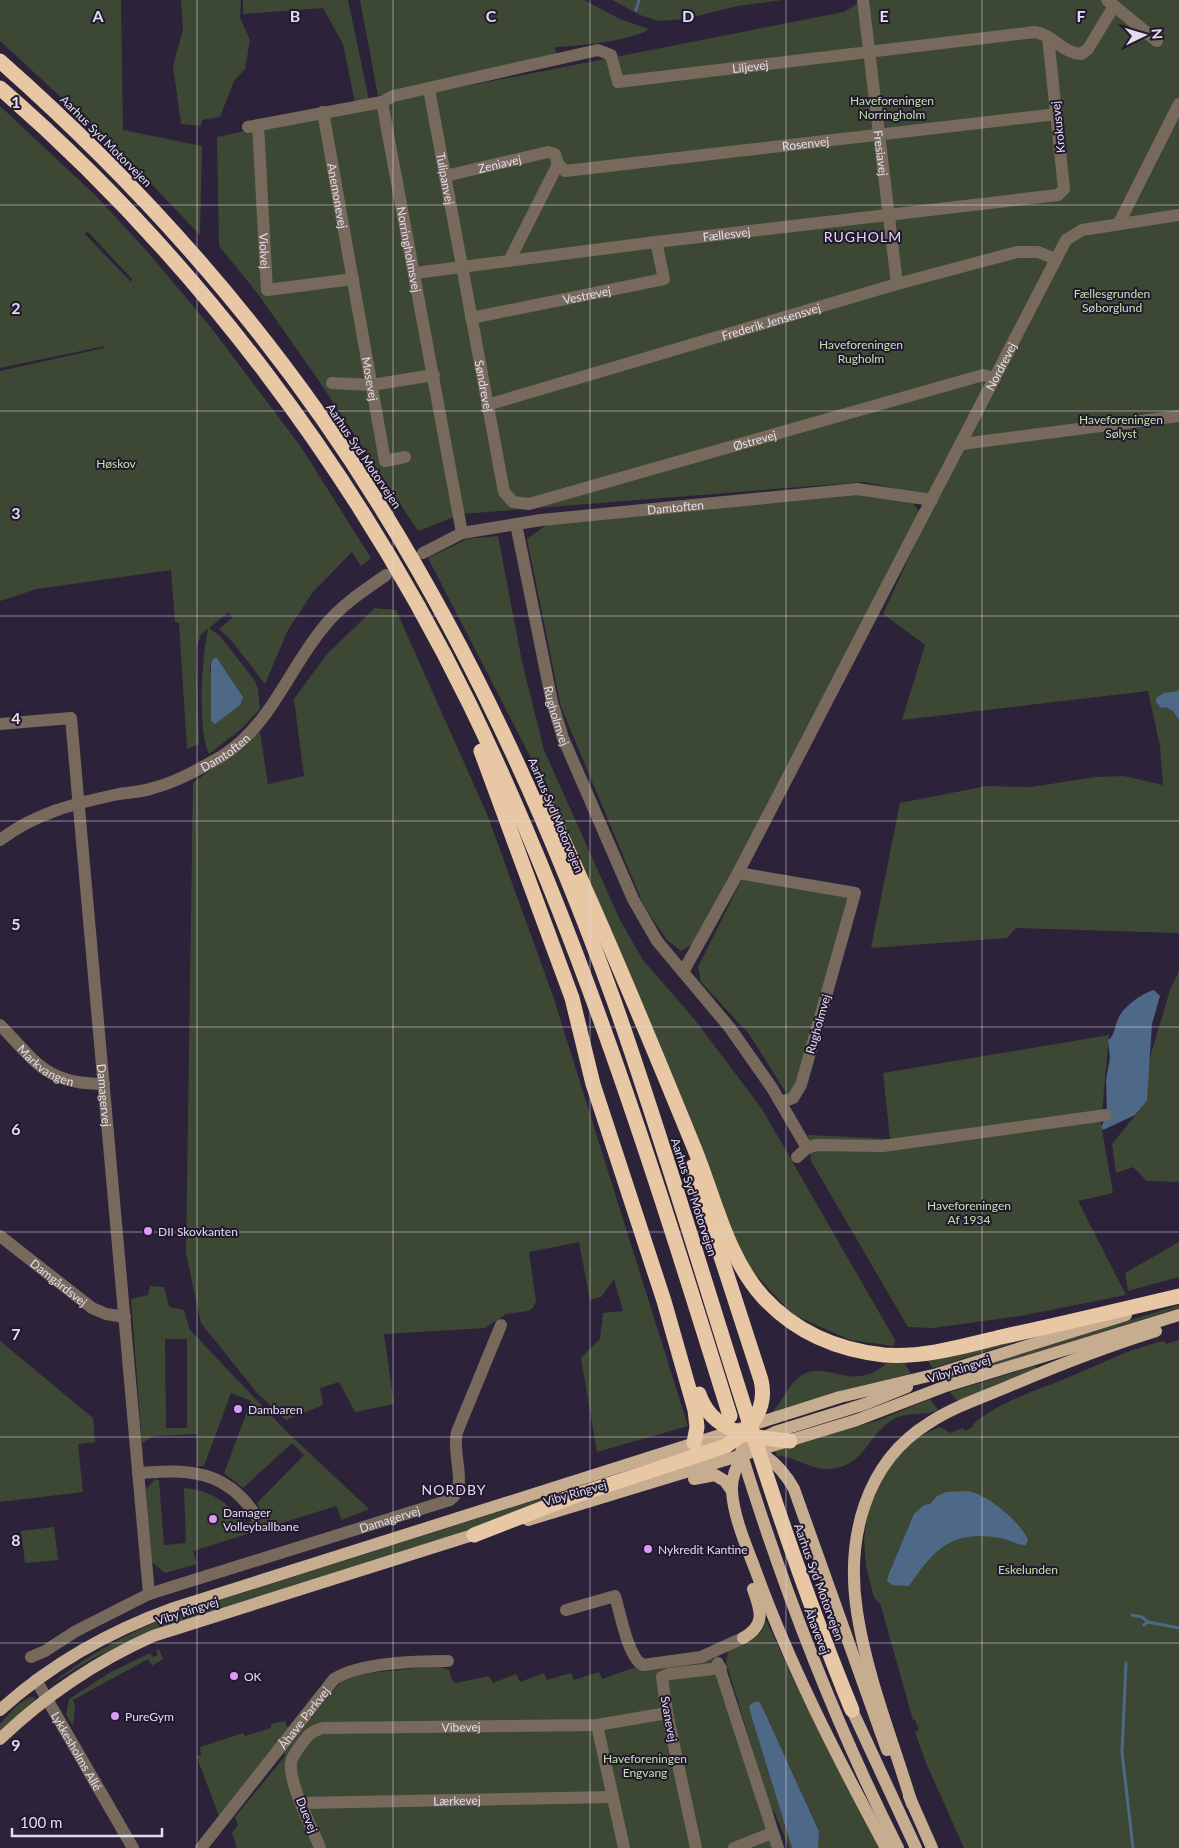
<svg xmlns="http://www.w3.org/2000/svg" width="1179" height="1848" viewBox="0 0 1179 1848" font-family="Lato,sans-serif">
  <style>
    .green { fill: #3d4834; fill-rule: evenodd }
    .water { fill: #4e6887 }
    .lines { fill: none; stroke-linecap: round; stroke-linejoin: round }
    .stream { stroke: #4e6887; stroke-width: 3 }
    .minor { stroke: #776a5c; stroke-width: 12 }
    .major { stroke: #c7ad90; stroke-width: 12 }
    .highway { stroke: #e7c7a4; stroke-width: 15 }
    .grid { fill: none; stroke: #e2dcec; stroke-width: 1; stroke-opacity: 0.55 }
    .poi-dot { fill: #d99af8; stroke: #22182f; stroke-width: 2 }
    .labels { text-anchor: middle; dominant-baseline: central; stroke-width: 4; stroke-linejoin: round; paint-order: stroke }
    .street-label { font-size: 12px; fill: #e2dcec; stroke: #22182f }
    .park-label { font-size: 12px; fill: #c1e3a7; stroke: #22182f }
    .poi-label { font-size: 12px; fill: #e2dcec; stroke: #22182f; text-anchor: start }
    .neighbourhood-label { font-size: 14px; letter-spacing: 1px; fill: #e4d7f7; stroke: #22182f }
    .grid-label { font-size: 16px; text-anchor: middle; font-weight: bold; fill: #e2dcec; stroke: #22182f; stroke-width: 4; stroke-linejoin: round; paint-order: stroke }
  </style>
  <rect width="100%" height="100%" fill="#2c223a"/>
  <g class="green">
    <path d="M0,0H121L123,130L202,146L200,235L124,155L0,41Z"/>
    <path d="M181,0H241L240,18L250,40L245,69L234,81L220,117L202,120L201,126L181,124L173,66L183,30Z"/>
    <path d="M243,0H348L370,105L844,12L863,0H1179V933L1016,928L1007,938L871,948L900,803L987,786L1031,787L1096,777L1124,776L1163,785L1160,746L1148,691L902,720L925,645L883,614L937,497L864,482L462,514L418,531L319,381L258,294L219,246L217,137L356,108L343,44L323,8L243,14Z"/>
    <path d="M360,0H584L620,19L649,29C632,41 577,46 555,47L556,55L378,96Z"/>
    <path d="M612,0H783L737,6L686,19L658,21L640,15Z"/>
    <path d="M0,106L95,195L145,249L213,330L301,447L371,558L361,566L352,552L313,592L288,630L265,684L231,640L219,629L232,618L229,612L209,628L221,637L255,681L258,689L260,709L240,730L209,754C197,729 202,658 208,629L201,634L196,649L199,744L187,749L179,623L175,622L171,570L37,589L0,601V371L104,348L105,346L0,368ZM88,232L132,279L131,282L84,233ZM214,658H217L243,697L210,672L211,663Z"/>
    <path d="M859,492L911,500L920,513L699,940L681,951L667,940L644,906L561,707L527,539L549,523Z"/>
    <path d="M498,536L522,662L544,750L620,920L643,960L695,1020L762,1109L895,1340L894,1346L850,1340L792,1314L745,1263L654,1036L551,797L428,558L467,539Z"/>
    <path d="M375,608L396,610L487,814L552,993L688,1426L597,1452L581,1358L600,1339L603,1313L623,1311L614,1279L601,1297L590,1300L579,1242L529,1252L536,1301L533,1308L528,1311L506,1314L485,1328L384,1334L394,1404L355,1412L339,1382L320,1388L323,1405L286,1420L257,1393L201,1323L186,1253L193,783L260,732L268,784L304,776L294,699L327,654Z"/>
    <path d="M747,869L852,887L797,1088L787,1094L749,1034L701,982L698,967Z"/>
    <path d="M1179,971V1182L1147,1181L1133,1167L1116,1173L1112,1144L1147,1101V1078L1151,1054L1170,990Z"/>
    <path d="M1109,1035L1101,1124L1113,1193L1078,1201L1126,1295L1020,1316L933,1328L908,1327L811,1161L808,1135L890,1139L883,1073Z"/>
    <path d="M1179,1242V1277L1128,1291L1125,1273Z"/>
    <path d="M150,1286L164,1287L169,1307L184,1310L190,1330L285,1430L369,1509L342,1520L336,1506L193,1551L197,1564L165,1573L152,1562L146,1490L155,1479L159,1480L164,1545L186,1543L184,1488C212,1491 228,1502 243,1524L264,1517L257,1503L304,1455L292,1443L243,1488L224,1473L251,1401L231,1393L204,1466H197V1434L154,1436L142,1443L131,1299L148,1295ZM165,1339H187V1428H166Z"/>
    <path d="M1179,1305V1308L943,1381L941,1379Z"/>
    <path d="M1021,1339L1019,1341L933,1368L927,1360Z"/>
    <path d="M1179,1340V1848H964L926,1763L915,1732L919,1730L915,1720H913L880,1603L874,1598L866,1566L864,1539L870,1499L892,1461L919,1436L940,1427L950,1433L963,1428L965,1431L973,1427L972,1425C998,1402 1035,1391 1067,1378C1099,1365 1130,1348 1164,1341L1166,1344Z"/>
    <path d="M0,1341L93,1418L95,1442L78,1444L83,1492L0,1502Z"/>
    <path d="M888,1362H904L911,1374L847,1389L771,1413C784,1402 788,1382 804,1374C829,1361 854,1394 888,1362Z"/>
    <path d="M1035,1366L1037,1370L957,1401L950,1392Z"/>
    <path d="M930,1399L938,1410C925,1417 908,1411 894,1419C867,1434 865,1467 829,1469C810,1470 795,1456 777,1456L775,1451L879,1420Z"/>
    <path d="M615,1475L459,1533L152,1630L92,1659L53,1683C88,1654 134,1630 176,1614Z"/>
    <path d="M54,1527L58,1560L25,1563L21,1531Z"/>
    <path d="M766,1620L797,1687L883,1848H818L819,1830L760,1702L749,1706L750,1712L792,1848H789L774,1811H771L726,1662L728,1651L761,1632Z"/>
    <path d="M159,1649L163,1659L152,1666L148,1659L73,1700L75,1706L73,1726L66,1714L69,1699L111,1672L150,1653L152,1657L158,1655L156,1651Z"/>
    <path d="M709,1655L716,1664L765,1828L776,1848H237L232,1833L238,1825L235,1817L285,1756L284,1752L342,1680L361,1674L436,1666L449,1670L452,1680L456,1683L489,1676L493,1683L516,1674L520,1682L544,1673L547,1680L571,1673L574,1680L599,1672L602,1679L633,1668Z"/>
    <path d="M34,1697L35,1700L0,1731V1724C9,1715 20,1698 34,1697Z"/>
    <path d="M285,1721L288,1728L219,1816L196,1755L201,1756L200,1747L243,1733L245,1736L271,1728V1724Z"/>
  </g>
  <g class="water">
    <path d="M214,658H217L243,697L240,705L215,724L211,721V663Z"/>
    <path d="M1179,691V720L1173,711L1166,707L1161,708L1156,702V698L1164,693Z"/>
    <path d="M1154,990L1160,996L1152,1024L1147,1101L1135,1115L1103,1130L1101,1127L1107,1115L1106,1080L1110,1058L1108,1040C1116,1034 1114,1027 1118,1019C1123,1007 1142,993 1154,990Z"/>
    <path d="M967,1491C987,1494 1020,1521 1028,1540L1026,1545C1016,1545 1009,1539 1000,1538C952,1529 933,1550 909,1586L892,1585L887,1581L888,1576L914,1514L924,1505L930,1504L937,1496L947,1492Z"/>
    <path d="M754,1702H760L819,1831L818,1848H792L750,1712L749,1706Z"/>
  </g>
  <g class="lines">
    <g class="stream">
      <path d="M636,10L639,0"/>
      <path d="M1132,1615L1142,1617L1148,1622"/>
      <path d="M1144,1625L1148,1622L1179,1628"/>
      <path d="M1126,1663L1122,1752L1133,1848"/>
    </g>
    <g class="minor">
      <path id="s1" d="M863,0L897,284"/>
      <path d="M1107,0L1157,41"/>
      <path id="s2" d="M429,89L504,492L513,502L529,504L983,375L995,378"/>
      <path id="s3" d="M382,102L462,533"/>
      <path id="s4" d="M323,112L385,461L405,457"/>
      <path id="s5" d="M258,125L267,290L353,279"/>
      <path id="s6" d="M248,127L382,102L393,96L598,50L611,55L618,82L1035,32C1053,35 1063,53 1081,54L1088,49L1114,6"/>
      <path id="s7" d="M558,164L565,171L1057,114"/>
      <path id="s8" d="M445,176L548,152L555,154L558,164L509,261"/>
      <path d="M1119,223L1179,104"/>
      <path id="s9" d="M415,273L656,242L1058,195L1064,189L1048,37"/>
      <path id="s10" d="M471,318L664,279L656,242"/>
      <path d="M332,383L371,385L434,375"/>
      <path id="s11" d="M487,405L897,284L1017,252H1038L1056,259"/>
      <path d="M962,444L1179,416"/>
      <path id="s12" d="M516,524L552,702L563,738L633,899L657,941L730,1028L772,1088L807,1148"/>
      <path id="s13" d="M423,553L462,533L541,520L857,489L932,500"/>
      <path id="s14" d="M0,724L71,718L149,1594"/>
      <path id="s15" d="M0,840C35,813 76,803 119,794C130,792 142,792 153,788C177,782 201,768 222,756C272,725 290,665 327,623C344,603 365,590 386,575"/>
      <path d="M738,873L855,893L801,1085L793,1098L781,1102"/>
      <path id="s16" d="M683,972L738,873L1066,240L1082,230L1179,215"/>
      <path id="s17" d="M0,1025C37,1063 46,1084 104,1084"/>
      <path d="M797,1157L807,1148L816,1145L883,1146L1106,1115"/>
      <path id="s18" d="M0,1236L92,1308L106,1314L125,1317"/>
      <path d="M138,1473C187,1469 226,1469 256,1516"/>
      <path d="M566,1610L615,1596C620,1612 628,1658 643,1665L701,1657L743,1638"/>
      <path id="s19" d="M31,1657L45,1651L76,1631L149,1594L450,1500C469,1486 451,1454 457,1432L501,1325"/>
      <path d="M718,1663L778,1848"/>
      <path id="s20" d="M36,1680L133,1848"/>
      <path d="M597,1725L624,1848"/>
      <path id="s21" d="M302,1803L611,1797"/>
      <path id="s22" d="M201,1848L334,1679C361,1662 417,1661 448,1661"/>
      <path id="s23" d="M320,1848C312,1826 289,1786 291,1763C292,1756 296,1752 300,1746C307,1736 311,1731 323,1728L597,1725L667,1713"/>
      <path d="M696,1848L667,1713L662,1677L669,1674L721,1668"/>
      <path d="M734,1848L772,1833"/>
    </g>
    <g class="major">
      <path d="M726,1439C757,1447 778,1460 794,1489L887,1750"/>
      <path d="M759,1440L775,1432L865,1404L907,1387"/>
      <path d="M741,1452C783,1588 834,1721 898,1848"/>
      <path d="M744,1453C737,1464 731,1478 732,1492C734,1518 746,1545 755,1569C790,1666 837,1757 886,1848"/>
      <path d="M694,1479L715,1475L725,1481L732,1491"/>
      <path d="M528,1520L857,1420L946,1386L1179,1315"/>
      <path d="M743,1638C766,1625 761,1611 753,1589"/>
      <path d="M0,1710C51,1664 110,1631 174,1608L840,1397L937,1374L1126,1315"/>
      <path d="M852,1710L916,1848"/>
      <path d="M0,1739C46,1695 95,1662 153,1636L482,1532"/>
      <path d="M909,1796L932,1848"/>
      <path d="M912,1804C893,1741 867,1677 857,1612C846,1540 864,1463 929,1423C953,1407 981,1398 1007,1387C1056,1366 1105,1347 1156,1331"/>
    </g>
    <g class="highway">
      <path d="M0,61C146,190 277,339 380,506C477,662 552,829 614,1001C697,1236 757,1479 852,1710"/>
      <path d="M0,88C196,258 356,472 470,705C580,933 655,1175 730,1416"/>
      <path d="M481,751L572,998L593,1084L664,1301L695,1410L697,1427L694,1443"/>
      <path d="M545,801C598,914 646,1030 693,1145C714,1195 726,1256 763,1297C795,1332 838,1350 884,1355C923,1358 964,1346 1001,1337C1061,1324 1120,1310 1179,1296"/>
      <path d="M699,1394C712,1433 753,1438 790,1441"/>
      <path d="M474,1535L577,1495L726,1446C750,1431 768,1409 761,1380L692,1167"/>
    </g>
  </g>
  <path class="grid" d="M197,0V1848M393,0V1848M590,0V1848M786,0V1848M982,0V1848M0,205H1179M0,411H1179M0,616H1179M0,821H1179M0,1027H1179M0,1232H1179M0,1437H1179M0,1643H1179"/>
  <g class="poi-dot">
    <circle cx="148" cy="1231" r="5"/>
    <circle cx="238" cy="1409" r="5"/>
    <circle cx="213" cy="1519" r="5"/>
    <circle cx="648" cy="1549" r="5"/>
    <circle cx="234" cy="1676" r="5"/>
    <circle cx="115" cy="1716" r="5"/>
  </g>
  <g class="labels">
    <g class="street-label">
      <text stroke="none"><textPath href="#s6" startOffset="534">Liljevej</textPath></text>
      <text transform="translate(1058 127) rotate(-96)">Krokusvej</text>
      <text transform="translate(106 141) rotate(45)">Aarhus Syd Motorvejen</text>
      <text stroke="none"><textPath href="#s7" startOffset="252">Rosenvej</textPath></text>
      <text stroke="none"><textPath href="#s1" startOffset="154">Fresiavej</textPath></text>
      <text stroke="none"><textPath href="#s8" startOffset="56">Zeniavej</textPath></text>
      <text stroke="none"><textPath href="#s2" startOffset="91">Tulipanvej</textPath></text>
      <text stroke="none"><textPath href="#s4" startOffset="85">Anemonevej</textPath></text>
      <text stroke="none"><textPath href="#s9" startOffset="314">Fællesvej</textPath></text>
      <text stroke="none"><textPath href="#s3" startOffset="150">Norringholmsvej</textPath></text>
      <text stroke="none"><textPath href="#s5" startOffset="126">Violvej</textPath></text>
      <text stroke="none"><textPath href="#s10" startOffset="118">Vestrevej</textPath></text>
      <text stroke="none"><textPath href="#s11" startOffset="296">Frederik Jensensvej</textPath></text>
      <text stroke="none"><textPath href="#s16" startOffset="684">Nordrevej</textPath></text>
      <text stroke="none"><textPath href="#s4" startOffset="271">Mosevej</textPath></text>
      <text stroke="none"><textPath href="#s2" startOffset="302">Søndrevej</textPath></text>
      <text stroke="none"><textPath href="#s2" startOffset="674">Østrevej</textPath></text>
      <text transform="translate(364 456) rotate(56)">Aarhus Syd Motorvejen</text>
      <text stroke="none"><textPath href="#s13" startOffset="259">Damtoften</textPath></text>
      <text stroke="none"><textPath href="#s12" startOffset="196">Rugholmvej</textPath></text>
      <text stroke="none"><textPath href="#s15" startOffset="244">Damtoften</textPath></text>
      <text transform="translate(556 815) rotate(67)">Aarhus Syd Motorvejen</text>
      <text transform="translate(818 1024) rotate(-74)">Rugholmvej</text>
      <text stroke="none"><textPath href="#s17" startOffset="62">Markvangen</textPath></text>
      <text stroke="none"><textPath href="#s14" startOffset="450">Damagervej</textPath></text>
      <text transform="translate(694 1197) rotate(72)">Aarhus Syd Motorvejen</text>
      <text stroke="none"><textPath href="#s18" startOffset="75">Damgårdsvej</textPath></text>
      <text transform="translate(959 1369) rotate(-18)">Viby Ringvej</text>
      <text transform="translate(575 1493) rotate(-16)">Viby Ringvej</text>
      <text stroke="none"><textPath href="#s19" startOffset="386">Damagervej</textPath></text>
      <text transform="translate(819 1582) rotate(70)">Aarhus Syd Motorvejen</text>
      <text transform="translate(187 1611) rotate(-18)">Viby Ringvej</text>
      <text transform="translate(817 1631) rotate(69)">Åhavevej</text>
      <text stroke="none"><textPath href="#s22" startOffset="166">Åhave Parkvej</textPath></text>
      <text transform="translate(669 1719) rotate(80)">Svanevej</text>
      <text stroke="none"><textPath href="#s23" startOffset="278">Vibevej</textPath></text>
      <text stroke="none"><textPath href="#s20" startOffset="82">Lykkesholms Allé</textPath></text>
      <text stroke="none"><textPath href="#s21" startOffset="155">Lærkevej</textPath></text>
      <text transform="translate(307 1815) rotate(68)">Duevej</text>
    </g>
    <g class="park-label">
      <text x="892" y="100">Haveforeningen<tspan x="892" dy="14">Norringholm</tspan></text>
      <text x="1112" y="293">Fællesgrunden<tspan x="1112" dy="14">Søborglund</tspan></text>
      <text x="861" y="344">Haveforeningen<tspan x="861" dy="14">Rugholm</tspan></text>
      <text x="1121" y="419">Haveforeningen<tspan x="1121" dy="14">Sølyst</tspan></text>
      <text x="116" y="463">Høskov</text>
      <text x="969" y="1205">Haveforeningen<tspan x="969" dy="14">Af 1934</tspan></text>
      <text x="1028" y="1569">Eskelunden</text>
      <text x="645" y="1758">Haveforeningen<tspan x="645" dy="14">Engvang</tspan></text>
    </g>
    <g class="poi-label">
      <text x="158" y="1231">DII Skovkanten</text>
      <text x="248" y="1409">Dambaren</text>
      <text x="223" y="1512">Damager<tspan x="223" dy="14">Volleyballbane</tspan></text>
      <text x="658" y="1549">Nykredit Kantine</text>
      <text x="244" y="1676">OK</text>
      <text x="125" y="1716">PureGym</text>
    </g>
    <g class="neighbourhood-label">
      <text x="863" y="236">RUGHOLM</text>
      <text x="454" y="1489">NORDBY</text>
    </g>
  </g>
  <g class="grid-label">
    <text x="98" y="22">A</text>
    <text x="295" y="22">B</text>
    <text x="491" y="22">C</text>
    <text x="688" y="22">D</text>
    <text x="884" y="22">E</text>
    <text x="1081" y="22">F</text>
    <text x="16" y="108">1</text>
    <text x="16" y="314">2</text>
    <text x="16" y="519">3</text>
    <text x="16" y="724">4</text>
    <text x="16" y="930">5</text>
    <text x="16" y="1135">6</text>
    <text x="16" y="1340">7</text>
    <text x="16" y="1546">8</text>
    <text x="16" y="1751">9</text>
  </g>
  <g transform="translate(1144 35) rotate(85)" stroke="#22182f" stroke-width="4" paint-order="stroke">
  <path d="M0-4L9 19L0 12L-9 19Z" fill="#e2dcec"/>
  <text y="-8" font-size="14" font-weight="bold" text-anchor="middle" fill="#e2dcec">N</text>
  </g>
  <path d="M12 1828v8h150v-8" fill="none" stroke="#e2dcec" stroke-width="2.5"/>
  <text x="20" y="1828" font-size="15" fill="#e2dcec" stroke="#22182f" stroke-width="4" paint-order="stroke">100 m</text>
</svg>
